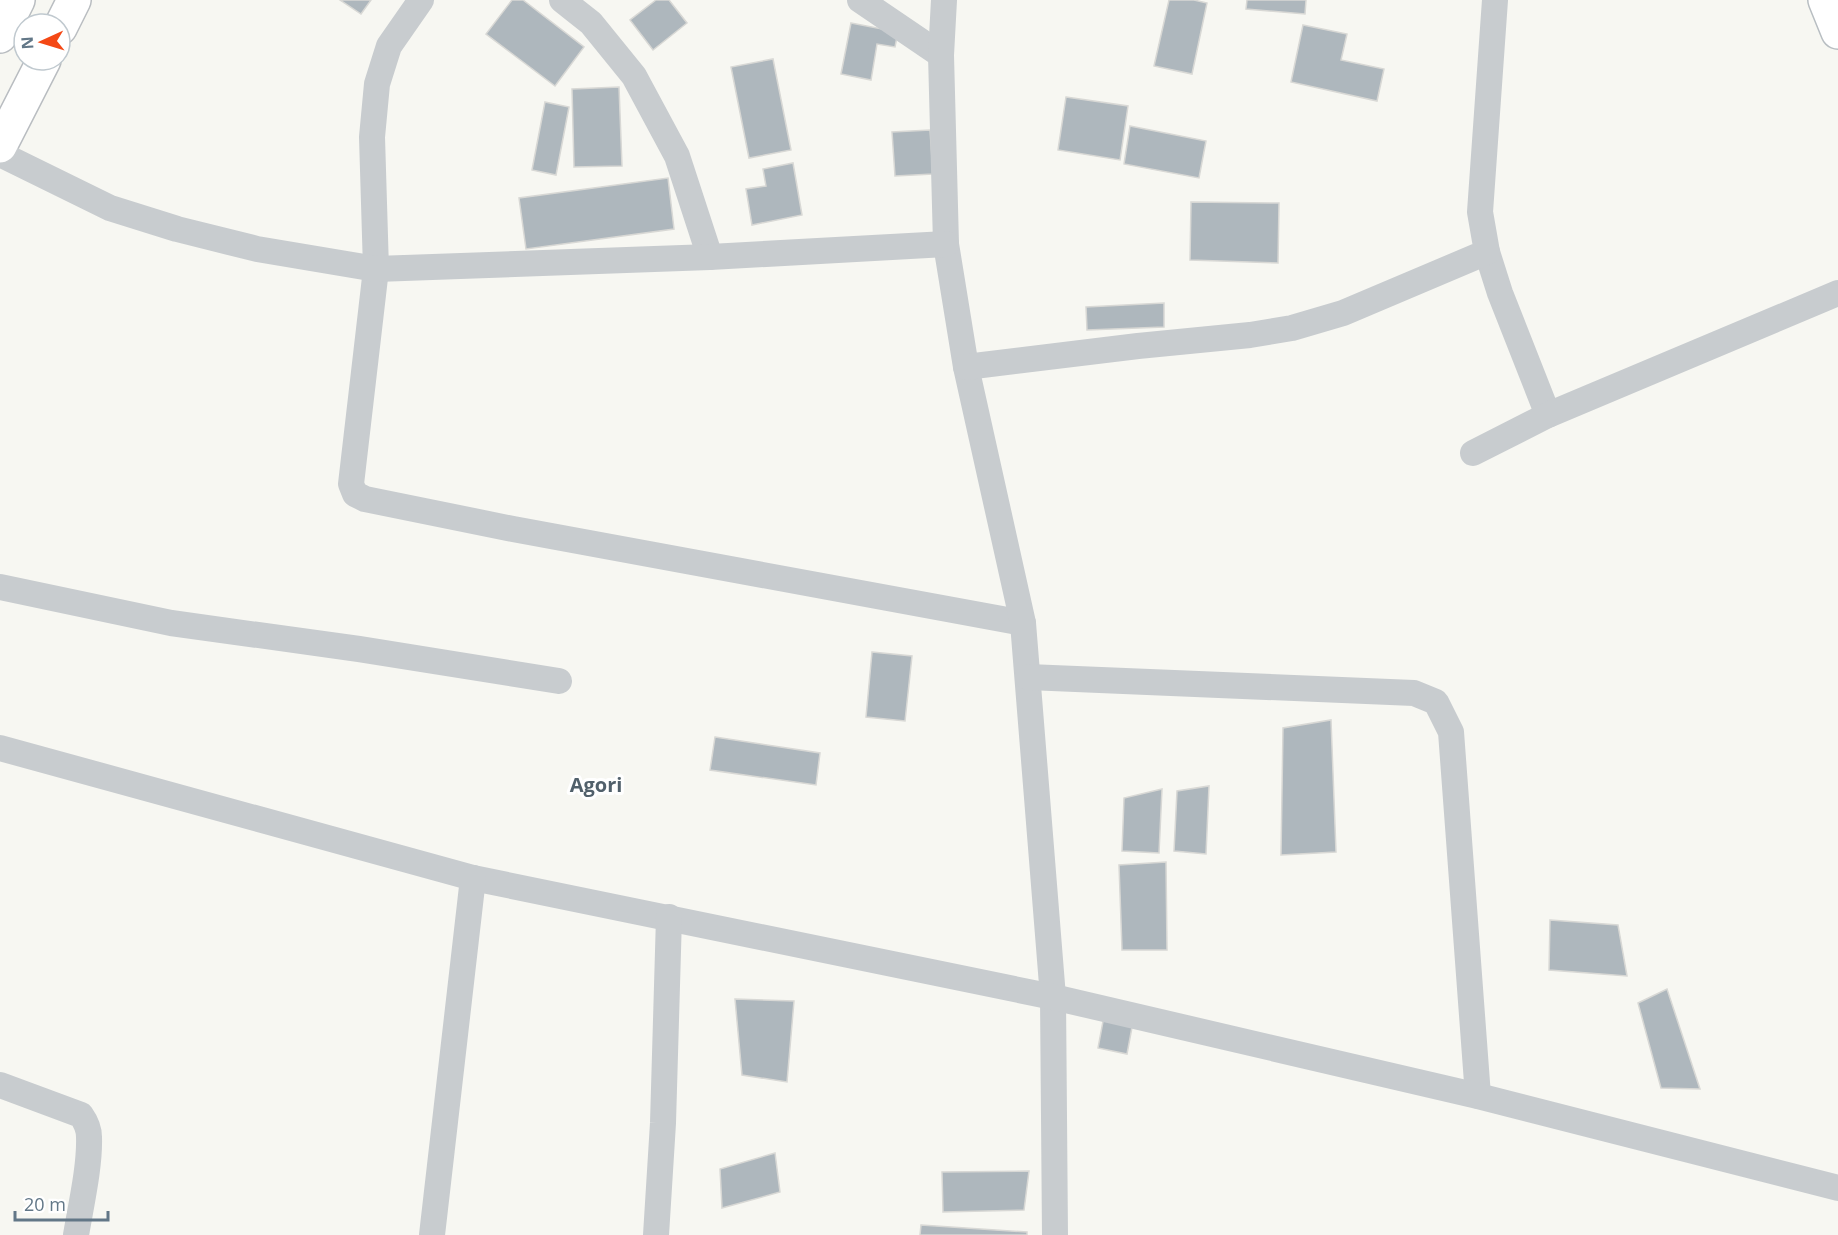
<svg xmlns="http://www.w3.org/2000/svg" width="1838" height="1235" viewBox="0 0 1838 1235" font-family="'Open Sans',sans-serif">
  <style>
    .building { fill: #aeb7bd; stroke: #d8d8d5; stroke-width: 1.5 }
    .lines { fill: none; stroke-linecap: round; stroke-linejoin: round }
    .secondary-casing { stroke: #b8bec2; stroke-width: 36 }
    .primary-casing { stroke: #b9bdc1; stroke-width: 36 }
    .minor { stroke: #c8cccf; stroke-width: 26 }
    .secondary { stroke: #fff; stroke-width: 33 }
    .primary { stroke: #fff; stroke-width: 33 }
    .labels { text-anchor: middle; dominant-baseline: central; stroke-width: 6; stroke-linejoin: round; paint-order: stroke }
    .quarter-label { font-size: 20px; font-weight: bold; fill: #51606b; stroke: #fff }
  </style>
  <rect width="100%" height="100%" fill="#f7f7f2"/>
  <g class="building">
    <path d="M340,0H371L361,14Z"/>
    <path d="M512,0H523L584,47L555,86L486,34Z"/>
    <path d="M656,0H669L687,23L653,50L630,20Z"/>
    <path d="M1169,0H1194L1207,3L1192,74L1154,66Z"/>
    <path d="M1247,0H1306L1305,14L1246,9Z"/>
    <path d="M851,23L898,32L895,47L877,44L871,80L841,74Z"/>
    <path d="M1303,25L1347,34L1341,60L1384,69L1377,101L1291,82Z"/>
    <path d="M773,59L791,150L749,158L731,67Z"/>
    <path d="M619,87L622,166L574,167L572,89Z"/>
    <path d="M1066,97L1128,106L1120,160L1058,150Z"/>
    <path d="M545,102L569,107L556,175L532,170Z"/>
    <path d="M1130,126L1206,141L1199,178L1124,164Z"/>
    <path d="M930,130L933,174L895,176L892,132Z"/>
    <path d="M793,163L802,215L752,225L746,189L766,186L763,169Z"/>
    <path d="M668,178L674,229L526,249L519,198Z"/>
    <path d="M1191,202L1279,203L1278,263L1190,260Z"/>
    <path d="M1164,303V327L1087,330L1086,307Z"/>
    <path d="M872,652L912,656L905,721L866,717Z"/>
    <path d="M1331,720L1336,852L1281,855L1283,728Z"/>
    <path d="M715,737L820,753L816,785L710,770Z"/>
    <path d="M1209,786L1206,854L1174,851L1177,791Z"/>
    <path d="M1162,789L1159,853L1122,851L1124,798Z"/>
    <path d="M1166,862L1167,950H1122L1119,865Z"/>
    <path d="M1550,920L1618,925L1627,976L1549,970Z"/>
    <path d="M1667,989L1700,1089L1661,1088L1638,1003Z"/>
    <path d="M735,999L794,1001L787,1082L742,1075Z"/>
    <path d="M1104,1016L1133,1022L1127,1054L1098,1048Z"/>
    <path d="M775,1153L780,1192L722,1208L720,1169Z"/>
    <path d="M1029,1171L1024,1210L943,1212L942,1172Z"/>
    <path d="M921,1225L1027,1232V1235H920Z"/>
  </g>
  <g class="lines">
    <g class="secondary-casing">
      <path id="secondary" d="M1825,0L1838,32"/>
    </g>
    <g class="primary-casing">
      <g id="primary">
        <path d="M60,28L74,0"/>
        <path d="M0,36L18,0"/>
        <path d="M0,146L44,60"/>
      </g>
    </g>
    <g class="minor">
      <path d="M421,0L389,46L377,84L372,137L376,269L351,484L355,494L365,499L513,529L1023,623"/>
      <path d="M562,0L591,23L634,76L677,156L710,257"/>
      <path d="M860,0L941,55"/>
      <path d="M944,0L941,55L946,244L966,367L1023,623L1053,997L1055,1235"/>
      <path d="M0,154L110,208L177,229L257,249L376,269L710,257L946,244"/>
      <path d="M1487,252L1500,293L1548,415"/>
      <path d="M966,367L1138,346L1250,335L1292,328L1343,313L1487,252L1480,212L1495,0"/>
      <path d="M1473,453L1548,415L1838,293"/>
      <path d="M0,587L171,623L359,649L559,681"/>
      <path d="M1028,677L1414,693L1436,702L1451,732L1478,1096"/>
      <path d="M0,748L473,878L1053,997L1478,1096L1838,1188"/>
      <path d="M0,1085L81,1115C86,1122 89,1128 89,1137C90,1166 81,1205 76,1235"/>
      <path d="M432,1235L473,878"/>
      <path d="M656,1235L663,1123L669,917"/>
    </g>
    <use href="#secondary" class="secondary"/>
    <use href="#primary" class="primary"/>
  </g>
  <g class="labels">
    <g class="quarter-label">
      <text x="596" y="784">Agori</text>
    </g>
  </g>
  <g transform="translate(42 42) rotate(266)"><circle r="28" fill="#ffffff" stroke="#c0c9cf" stroke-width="1.5"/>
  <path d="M0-4.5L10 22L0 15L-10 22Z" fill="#f44815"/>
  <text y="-9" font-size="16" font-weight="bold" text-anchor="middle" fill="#627787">N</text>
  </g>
  <path d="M15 1211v9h93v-9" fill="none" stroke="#627787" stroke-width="3"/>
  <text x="24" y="1211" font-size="18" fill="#627787" stroke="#ffffff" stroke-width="4.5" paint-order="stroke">20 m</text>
</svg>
